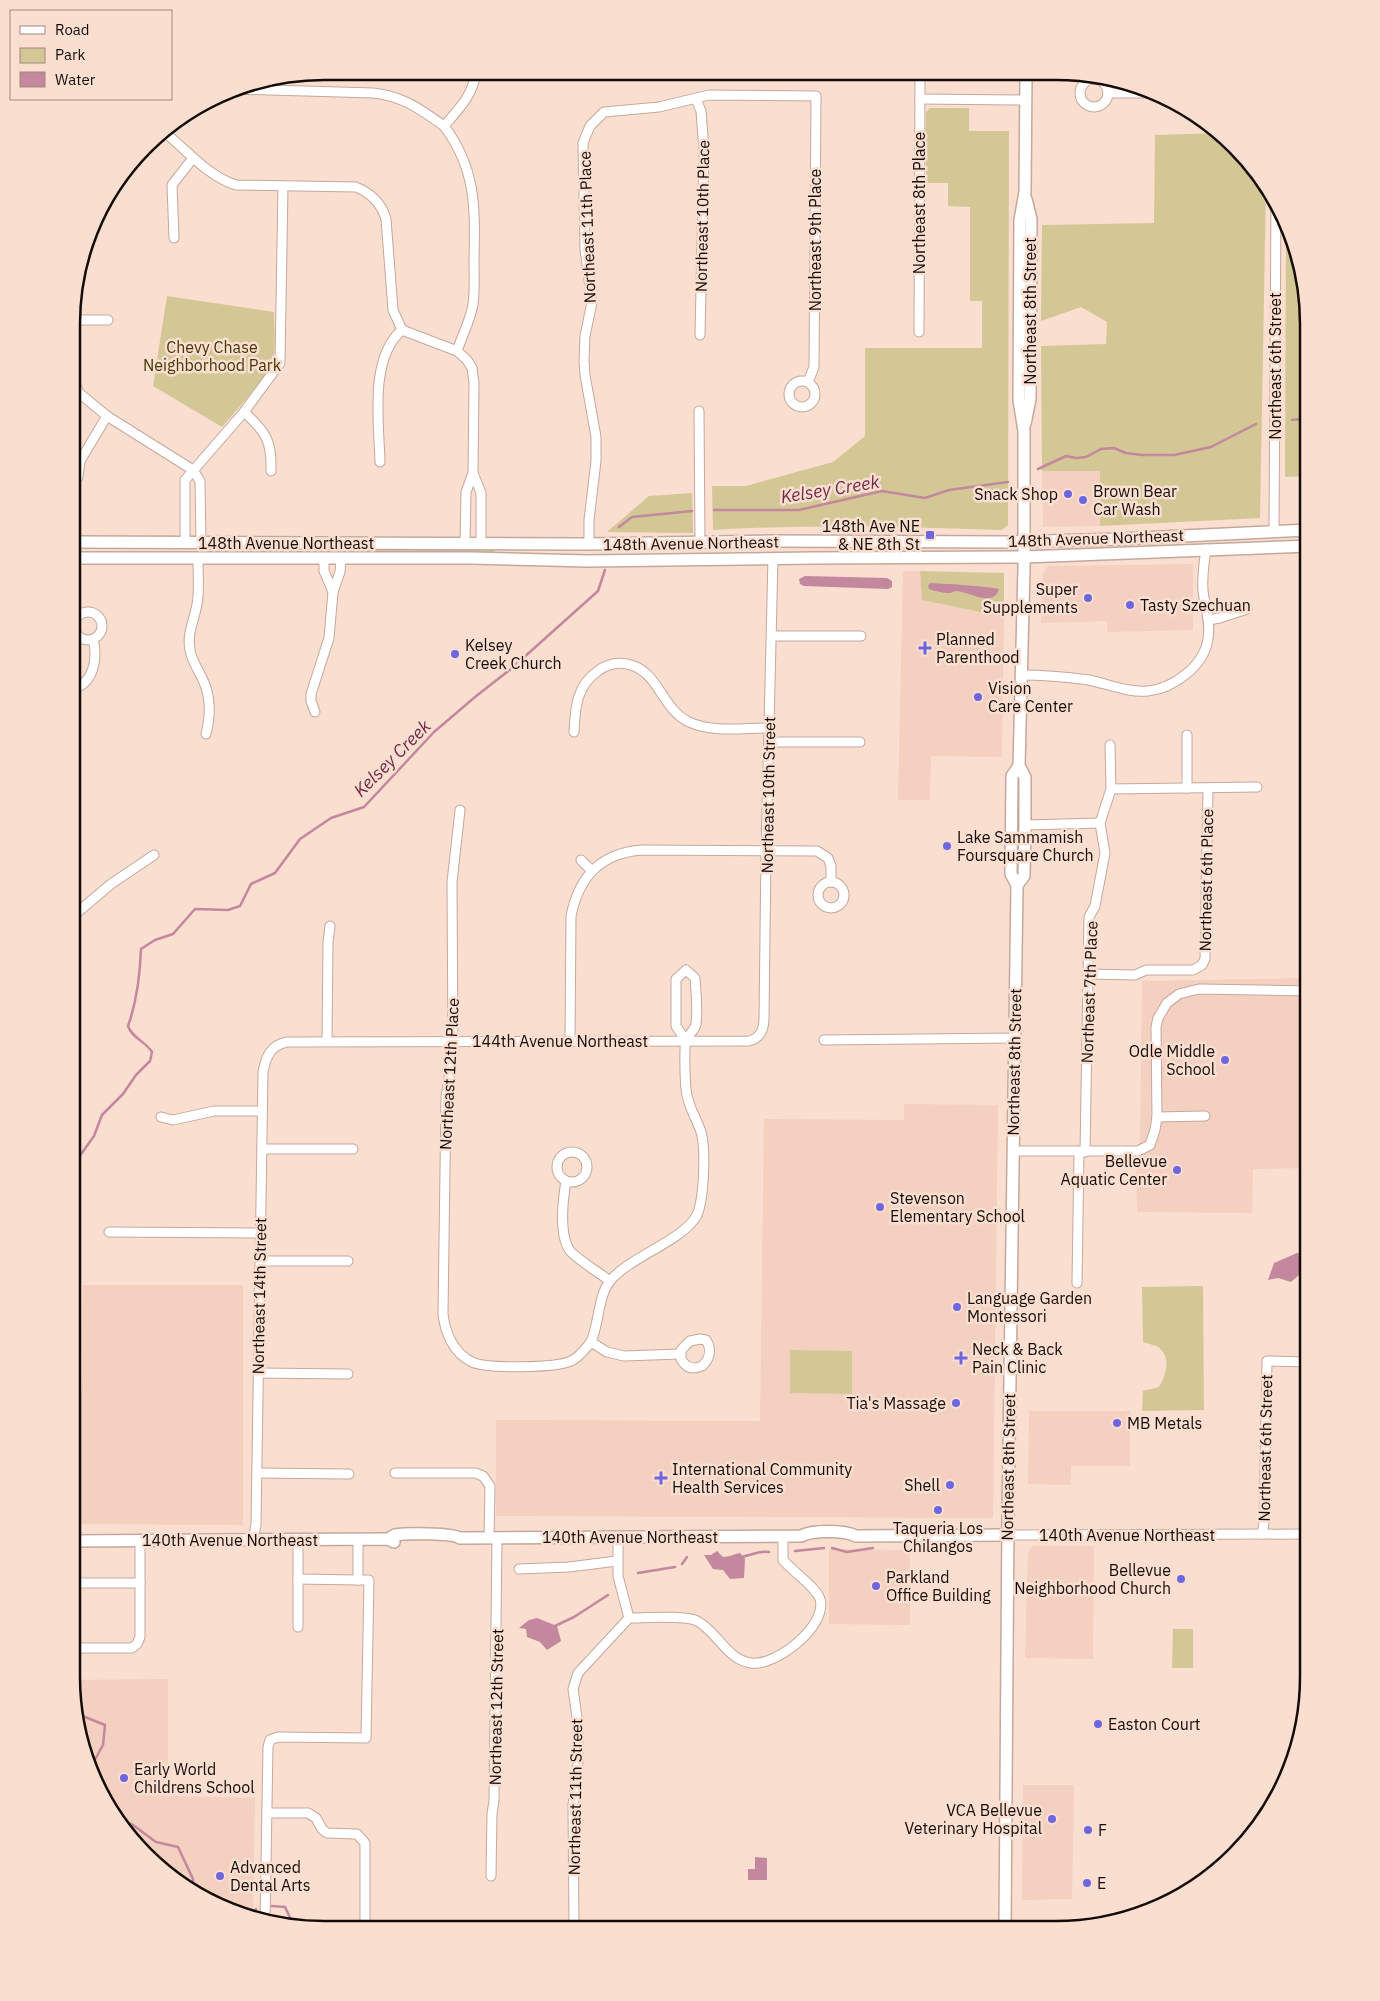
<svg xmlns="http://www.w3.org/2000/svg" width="1380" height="2001" viewBox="0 0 1380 2001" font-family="'IBM Plex Sans',sans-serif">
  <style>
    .built { fill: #f3d0c0 }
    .green { fill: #d3c796 }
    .water { fill: #c3889d }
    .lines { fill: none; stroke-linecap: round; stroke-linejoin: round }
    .stream { stroke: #c3889d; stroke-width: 2.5 }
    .minor-casing { stroke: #c4a89c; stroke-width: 11 }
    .major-casing { stroke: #c4a89c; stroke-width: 14 }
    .minor { stroke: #fff; stroke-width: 9 }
    .major { stroke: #fff; stroke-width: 11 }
    .poi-dot { fill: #6d66e0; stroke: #faded0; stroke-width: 2 }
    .labels { text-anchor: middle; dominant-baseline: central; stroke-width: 5; stroke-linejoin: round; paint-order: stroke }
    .street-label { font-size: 16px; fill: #150c08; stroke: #faded0 }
    .park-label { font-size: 16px; fill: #423808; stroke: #faded0 }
    .poi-label { font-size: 16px; fill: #150c08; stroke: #faded0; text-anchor: start }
    .water-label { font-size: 18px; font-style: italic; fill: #712948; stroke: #faded0 }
    .rim { fill: none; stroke: #150c08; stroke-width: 2.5 }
  </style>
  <rect width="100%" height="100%" fill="#faded0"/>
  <g class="built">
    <path d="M1042,471H1100V526L1043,527Z"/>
    <path d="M1193,564V630L1107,632V621L1041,623L1043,574L1048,566Z"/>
    <path d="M903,571H920L922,600L1004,617L1002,757L931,756L930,800H898Z"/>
    <path d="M1308,978V1168L1253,1169L1252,1213L1137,1212L1136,1167L1140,1139L1142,981Z"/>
    <path d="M904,1104L998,1105L993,1518L496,1516V1420L760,1421L764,1119L904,1120Z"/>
    <path d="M83,1285H243V1525L71,1524L72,1393H82Z"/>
    <path d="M1029,1411H1130V1466H1071V1485L1028,1484Z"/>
    <path d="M1033,1546H1094L1093,1659L1025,1658L1028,1553Z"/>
    <path d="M829,1549L910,1550V1625L829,1624Z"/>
    <path d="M168,1679V1796L255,1798L253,1917L228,1911L170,1878L124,1831L97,1789L76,1720L72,1680Z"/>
    <path d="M1023,1785H1074L1072,1899L1022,1900Z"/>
  </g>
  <g class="green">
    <path d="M930,108H969V131H1009L1008,525L1002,530C905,527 809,524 713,530L712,486H746L833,462L865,436V348H982V301H970V207L948,206V183H926V112Z"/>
    <path d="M1219,133L1256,170L1266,186L1260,518L1100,526V471H1042L1041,346L1106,344L1107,322L1081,307L1041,321L1042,225L1154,223L1155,135Z"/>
    <path d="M1286,220L1300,259L1309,324V476L1285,477Z"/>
    <path d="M167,296L274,312C274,333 278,356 267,375L222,427L153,386Z"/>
    <path d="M692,493L693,533L607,532L649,496Z"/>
    <path d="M494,548L496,550L494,552H453L428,555L290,553L347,552L365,550Z"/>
    <path d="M920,571L1004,573V617L922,600Z"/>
    <path d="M1203,1286L1204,1410L1142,1411L1143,1391L1159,1387C1166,1375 1172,1357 1158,1347C1154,1345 1147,1343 1143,1342L1142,1287Z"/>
    <path d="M790,1350L852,1351V1394L790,1393Z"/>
    <path d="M1173,1629H1193V1668H1172Z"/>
  </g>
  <g class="water">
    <path d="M805,576L887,578L892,581V587L888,589L804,586L800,584L799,579Z"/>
    <path d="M930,583C937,583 996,587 999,589C994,608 969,592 957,591C954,591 952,593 949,593C943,593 935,591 929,589L928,586Z"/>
    <path d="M1297,1253L1304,1254L1308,1253V1258L1304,1260L1307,1266L1306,1272L1299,1275L1291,1282L1278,1278L1268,1280L1274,1263Z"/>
    <path d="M717,1551L723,1557C729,1557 734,1554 740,1553L745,1559L744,1578L730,1579L723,1570L713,1569L704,1555H711Z"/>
    <path d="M537,1618L557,1626L561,1641L547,1650L540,1642L527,1637L526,1629L519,1628L529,1620Z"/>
    <path d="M755,1857L767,1858V1880H748V1869H755Z"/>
  </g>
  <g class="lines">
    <g class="stream">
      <path d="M1292,420L1309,418"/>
      <path d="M1038,469L1066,456L1076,458L1086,457L1101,449L1114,448L1126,453L1142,455H1174L1211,447L1256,424"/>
      <path d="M714,510H799L882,491L925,498L949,490L1008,482"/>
      <path d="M619,527L632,517L692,511"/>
      <path d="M72,1159L79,1157L94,1136L102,1115L123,1094L136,1075L150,1061L152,1052C145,1041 132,1038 128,1026C137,1001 140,976 141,949L155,940L173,934L195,909L228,910L240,906L251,884L275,873L300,839L331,818L364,807L434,732L475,697L512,668L598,591L605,570"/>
      <path d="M832,1548L847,1552L873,1548"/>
      <path d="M795,1551L824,1548"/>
      <path d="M740,1557C751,1556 758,1550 769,1552"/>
      <path d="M682,1564L687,1557"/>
      <path d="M638,1573L675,1567"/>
      <path d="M555,1626L574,1617L608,1595"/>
      <path d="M75,1713L105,1725L103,1745L92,1765V1772"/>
      <path d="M114,1816L133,1825L156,1842L178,1847L193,1879V1891"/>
      <path d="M272,1906L285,1907L294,1926L297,1928"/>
      <path d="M252,1917L256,1909"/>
    </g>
    <g class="minor-casing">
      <g id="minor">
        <circle cx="1094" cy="93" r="14"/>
        <path d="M234,89L373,93C403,96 420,109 444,126"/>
        <path d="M1108,93H1156"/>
        <path d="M696,99L701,111L704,150L700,335"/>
        <path d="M920,99L1026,100"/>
        <path d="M163,131C186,149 207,176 236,185L356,187C372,194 381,203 386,219L393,310L402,330C369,358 379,423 380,462"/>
        <path d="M174,238L172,185L193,158"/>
        <path d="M73,320H108"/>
        <path d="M402,330L457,351"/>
        <path d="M919,332L920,73"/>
        <path d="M73,379L79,393L107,416L80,461L78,477"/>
        <circle cx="802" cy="394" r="13"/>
        <path d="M699,411L700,543"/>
        <path d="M107,416L193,470L200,481L201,543"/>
        <path d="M271,471C272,441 266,432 244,412L280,363L283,186"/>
        <path d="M473,473L481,493V543"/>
        <path d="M1274,530L1276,201"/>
        <path d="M185,543V480L244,412"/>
        <path d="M465,543L466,492L473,473L474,383L472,368L467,360L457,351C462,336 471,319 473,304C475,290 474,275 474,261C475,209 477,170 444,126C459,109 473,95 476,72"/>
        <path d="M589,544V520L596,461V437L585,375L584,360L585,336L592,302L585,249L583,143L590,126L604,112L659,107L709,95L816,96L814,367L808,382"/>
        <path d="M198,559C198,572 199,585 198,597C197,615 186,632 190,650C192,663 201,673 205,685C211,701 210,718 206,734"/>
        <path d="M324,559V571L333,592"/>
        <circle cx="88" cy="626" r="14"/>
        <path d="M1208,620L1220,618L1247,609"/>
        <path d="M772,636H861"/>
        <path d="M1021,675C1043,675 1066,677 1089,680C1108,684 1129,693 1148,691C1174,688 1204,666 1208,639C1211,622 1205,607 1203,591C1202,577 1204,562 1206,549"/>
        <path d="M73,689C94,683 98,658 93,639"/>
        <path d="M315,712L311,701V694L329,638L333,592L340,572L341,559"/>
        <path d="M574,732C575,707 577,685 598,671C607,664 616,662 627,664C659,670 661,709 689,722C713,733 743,728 769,728"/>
        <path d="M1187,735V788"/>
        <path d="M769,742H860"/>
        <path d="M1111,789L1257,787"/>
        <path d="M460,810L452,882L453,1052L446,1097L443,1314C445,1332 453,1353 472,1362C487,1369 556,1368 571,1361C580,1357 585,1349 591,1342L607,1352L624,1356L680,1354"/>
        <path d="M1025,825L1100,823"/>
        <path d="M581,860L592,871"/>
        <circle cx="831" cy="895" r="13"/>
        <path d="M72,917L111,884L154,855"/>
        <path d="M1089,974L1135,975L1146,970H1193L1202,965L1205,959L1208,788"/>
        <path d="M824,1040L1015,1038"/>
        <path d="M327,1041L328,942L330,926"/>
        <path d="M570,1041L571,916C579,876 601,853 642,850L817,851L828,858L831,866V882"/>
        <path d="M161,1117L173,1120L214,1111H262"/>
        <path d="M1157,1117L1156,1027L1158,1018L1167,1003L1179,994L1199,989L1308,991"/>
        <path d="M262,1149H353"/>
        <path d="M1013,1151H1138L1150,1145L1155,1130L1157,1117L1205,1116"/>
        <path d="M1085,1152L1089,917L1095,906L1105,853L1100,823L1111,789L1110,745"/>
        <circle cx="572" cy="1167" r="15"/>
        <path d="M566,1181C563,1199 558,1239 572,1253C583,1263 598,1272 610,1281"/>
        <path d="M109,1232L260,1233"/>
        <path d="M260,1261H348"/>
        <path d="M1077,1283L1079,1152"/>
        <path d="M700,1339L706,1340C712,1349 710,1359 702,1366C693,1370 686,1368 681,1359V1350L690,1341Z"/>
        <path d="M591,1342C599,1324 598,1296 610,1281C629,1257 683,1241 697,1215C704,1199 706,1149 701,1132C696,1117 687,1105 686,1089C685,1080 684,1047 686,1040C689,1034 695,1030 696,1024C698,1009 696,993 695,978L686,970L676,979V1026L686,1041"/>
        <path d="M258,1373L348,1374"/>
        <path d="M257,1473L349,1474"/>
        <path d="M395,1473H475L483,1476L490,1486L489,1538"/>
        <path d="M1262,1534L1264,1523L1267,1361L1308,1362"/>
        <path d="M1007,1535L1308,1534"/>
        <path d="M253,1540L256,1525L263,1072C266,1056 271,1045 287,1042L749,1041C761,1038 764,1029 764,1018L766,851L773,558"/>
        <path d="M519,1569L569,1567L617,1561"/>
        <path d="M298,1579L358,1580"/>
        <path d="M71,1583H140"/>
        <path d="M629,1618C645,1618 685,1615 697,1621C717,1631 727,1660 751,1663C775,1667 828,1626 820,1599C815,1586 793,1572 783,1560V1536"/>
        <path d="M298,1627V1539"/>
        <path d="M76,1648H132L137,1644L140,1637V1541"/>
        <path d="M267,1813H308L316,1818L322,1829L327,1833L357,1834L365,1843V1928"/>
        <path d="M491,1876L492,1814L494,1801L497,1538"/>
        <path d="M265,1921L268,1747L270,1740L278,1737L366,1738L369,1580H358V1539"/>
        <path d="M574,1928L573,1805L578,1763V1724L573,1689L578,1673L629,1618L618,1576V1537"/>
      </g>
    </g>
    <g class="major-casing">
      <g id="major">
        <path d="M1025,424L1030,399L1031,219L1026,199"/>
        <path d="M73,542L589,544L773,541L1006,542L1120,539L1309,530"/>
        <path d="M73,558H472L588,561L812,558L1024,557L1309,546"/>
        <path d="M1017,885L1024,876L1025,825V777L1019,766L1024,568V431L1019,400L1020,220L1025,192L1026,73"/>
        <path d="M388,1539C390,1538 393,1536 395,1535C406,1533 452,1533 460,1538L801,1536C812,1530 844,1530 856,1536L1007,1535"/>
        <path d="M71,1541L388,1539L394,1542"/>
        <path d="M1005,1930L1008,1519L1017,885L1011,874L1012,776L1019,766"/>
      </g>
    </g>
    <use href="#minor" class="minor"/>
    <use href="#major" class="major"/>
  </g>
  <g class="poi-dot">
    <circle cx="1068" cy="494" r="5"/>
    <circle cx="1083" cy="500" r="5"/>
    <rect x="925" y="530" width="10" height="10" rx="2.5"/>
    <circle cx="1088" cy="598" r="5"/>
    <circle cx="1130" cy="605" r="5"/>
    <path d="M922.5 640.5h5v5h5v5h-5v5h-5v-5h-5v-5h5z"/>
    <circle cx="455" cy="654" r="5"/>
    <circle cx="978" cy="697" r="5"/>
    <circle cx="947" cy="846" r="5"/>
    <circle cx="1225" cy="1060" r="5"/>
    <circle cx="1177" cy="1170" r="5"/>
    <circle cx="880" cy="1207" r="5"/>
    <circle cx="957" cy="1307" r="5"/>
    <path d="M958.5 1350.5h5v5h5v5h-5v5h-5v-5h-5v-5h5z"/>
    <circle cx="956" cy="1403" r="5"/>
    <circle cx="1117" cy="1423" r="5"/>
    <path d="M658.5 1470.5h5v5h5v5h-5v5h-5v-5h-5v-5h5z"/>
    <circle cx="950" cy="1485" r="5"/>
    <circle cx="938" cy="1510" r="5"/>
    <circle cx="1181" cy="1579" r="5"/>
    <circle cx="876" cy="1586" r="5"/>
    <circle cx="1098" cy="1724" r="5"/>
    <circle cx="124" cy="1778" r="5"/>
    <circle cx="1052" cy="1819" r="5"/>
    <circle cx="1088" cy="1830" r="5"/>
    <circle cx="220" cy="1876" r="5"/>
    <circle cx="1087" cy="1883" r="5"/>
  </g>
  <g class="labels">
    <g class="street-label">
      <text transform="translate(919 203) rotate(-90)">Northeast 8th Place</text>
      <text transform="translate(702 216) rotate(-89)">Northeast 10th Place</text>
      <text transform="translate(587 227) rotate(-92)">Northeast 11th Place</text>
      <text transform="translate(815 240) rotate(-90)">Northeast 9th Place</text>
      <text transform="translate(1030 311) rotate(-90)">Northeast 8th Street</text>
      <text transform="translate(1275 366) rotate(-90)">Northeast 6th Street</text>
      <text transform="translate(1096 538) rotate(-2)">148th Avenue Northeast</text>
      <text x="286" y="543">148th Avenue Northeast</text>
      <text transform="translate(691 543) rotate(-1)">148th Avenue Northeast</text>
      <text transform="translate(768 795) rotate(-89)">Northeast 10th Street</text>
      <text transform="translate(1206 880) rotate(-89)">Northeast 6th Place</text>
      <text transform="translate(1089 992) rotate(-88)">Northeast 7th Place</text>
      <text x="560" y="1041">144th Avenue Northeast</text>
      <text transform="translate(1014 1062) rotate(-89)">Northeast 8th Street</text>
      <text transform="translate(449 1074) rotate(-87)">Northeast 12th Place</text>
      <text transform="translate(259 1296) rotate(-89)">Northeast 14th Street</text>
      <text transform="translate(1265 1448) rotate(-89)">Northeast 6th Street</text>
      <text transform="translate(1008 1467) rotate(-89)">Northeast 8th Street</text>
      <text x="1127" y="1535">140th Avenue Northeast</text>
      <text x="630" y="1537">140th Avenue Northeast</text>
      <text x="230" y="1540">140th Avenue Northeast</text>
      <text transform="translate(496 1707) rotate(-89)">Northeast 12th Street</text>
      <text transform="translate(575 1797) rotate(-89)">Northeast 11th Street</text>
    </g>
    <g class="park-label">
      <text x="212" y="347">Chevy Chase<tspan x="212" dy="18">Neighborhood Park</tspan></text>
    </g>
    <g class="poi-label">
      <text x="1093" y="491">Brown Bear<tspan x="1093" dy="18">Car Wash</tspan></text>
      <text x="1058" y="494" text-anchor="end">Snack Shop</text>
      <text x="920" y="526" text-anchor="end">148th Ave NE<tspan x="920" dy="18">&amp; NE 8th St</tspan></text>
      <text x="1078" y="589" text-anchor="end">Super<tspan x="1078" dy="18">Supplements</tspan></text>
      <text x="1140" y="605">Tasty Szechuan</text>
      <text x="936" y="639">Planned<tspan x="936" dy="18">Parenthood</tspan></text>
      <text x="465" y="645">Kelsey<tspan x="465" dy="18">Creek Church</tspan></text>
      <text x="988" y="688">Vision<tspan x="988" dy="18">Care Center</tspan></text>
      <text x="957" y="837">Lake Sammamish<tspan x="957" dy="18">Foursquare Church</tspan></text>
      <text x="1215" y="1051" text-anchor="end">Odle Middle<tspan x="1215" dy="18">School</tspan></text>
      <text x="1167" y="1161" text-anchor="end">Bellevue<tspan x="1167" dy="18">Aquatic Center</tspan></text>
      <text x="890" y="1198">Stevenson<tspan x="890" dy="18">Elementary School</tspan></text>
      <text x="967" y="1298">Language Garden<tspan x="967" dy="18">Montessori</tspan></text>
      <text x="972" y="1349">Neck &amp; Back<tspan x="972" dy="18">Pain Clinic</tspan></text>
      <text x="946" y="1403" text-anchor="end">Tia's Massage</text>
      <text x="1127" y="1423">MB Metals</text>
      <text x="672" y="1469">International Community<tspan x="672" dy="18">Health Services</tspan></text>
      <text x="940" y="1485" text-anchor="end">Shell</text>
      <text x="938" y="1528" text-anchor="middle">Taqueria Los<tspan x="938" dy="18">Chilangos</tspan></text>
      <text x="1171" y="1570" text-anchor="end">Bellevue<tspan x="1171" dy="18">Neighborhood Church</tspan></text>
      <text x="886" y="1577">Parkland<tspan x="886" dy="18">Office Building</tspan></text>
      <text x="1108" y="1724">Easton Court</text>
      <text x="134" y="1769">Early World<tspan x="134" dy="18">Childrens School</tspan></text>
      <text x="1042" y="1810" text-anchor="end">VCA Bellevue<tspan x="1042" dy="18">Veterinary Hospital</tspan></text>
      <text x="1098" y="1830">F</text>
      <text x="230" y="1867">Advanced<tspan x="230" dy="18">Dental Arts</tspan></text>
      <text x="1097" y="1883">E</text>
    </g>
    <g class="water-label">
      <text transform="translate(830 489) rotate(-9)">Kelsey Creek</text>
      <text transform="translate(392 758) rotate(-45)">Kelsey Creek</text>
    </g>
  </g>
  <path d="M0 0H1380V2001H0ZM324 80H1056A244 244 0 0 1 1300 324V1677A244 244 0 0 1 1056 1921H324A244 244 0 0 1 80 1677V324A244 244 0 0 1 324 80Z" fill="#faded0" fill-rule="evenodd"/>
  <path class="rim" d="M324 80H1056A244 244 0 0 1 1300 324V1677A244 244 0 0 1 1056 1921H324A244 244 0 0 1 80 1677V324A244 244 0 0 1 324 80Z"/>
  <rect x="10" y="10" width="162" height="90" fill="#faded0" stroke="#9e8a80"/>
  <rect x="20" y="26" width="25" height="8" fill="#ffffff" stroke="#9e8a80"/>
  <text x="55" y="35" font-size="15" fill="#150c08">Road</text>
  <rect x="20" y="48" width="25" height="15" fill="#d3c796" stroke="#9e8a80"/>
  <text x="55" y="60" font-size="15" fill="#150c08">Park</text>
  <rect x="20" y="72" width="25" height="15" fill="#c3889d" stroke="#9e8a80"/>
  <text x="55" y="85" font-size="15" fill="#150c08">Water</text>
</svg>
